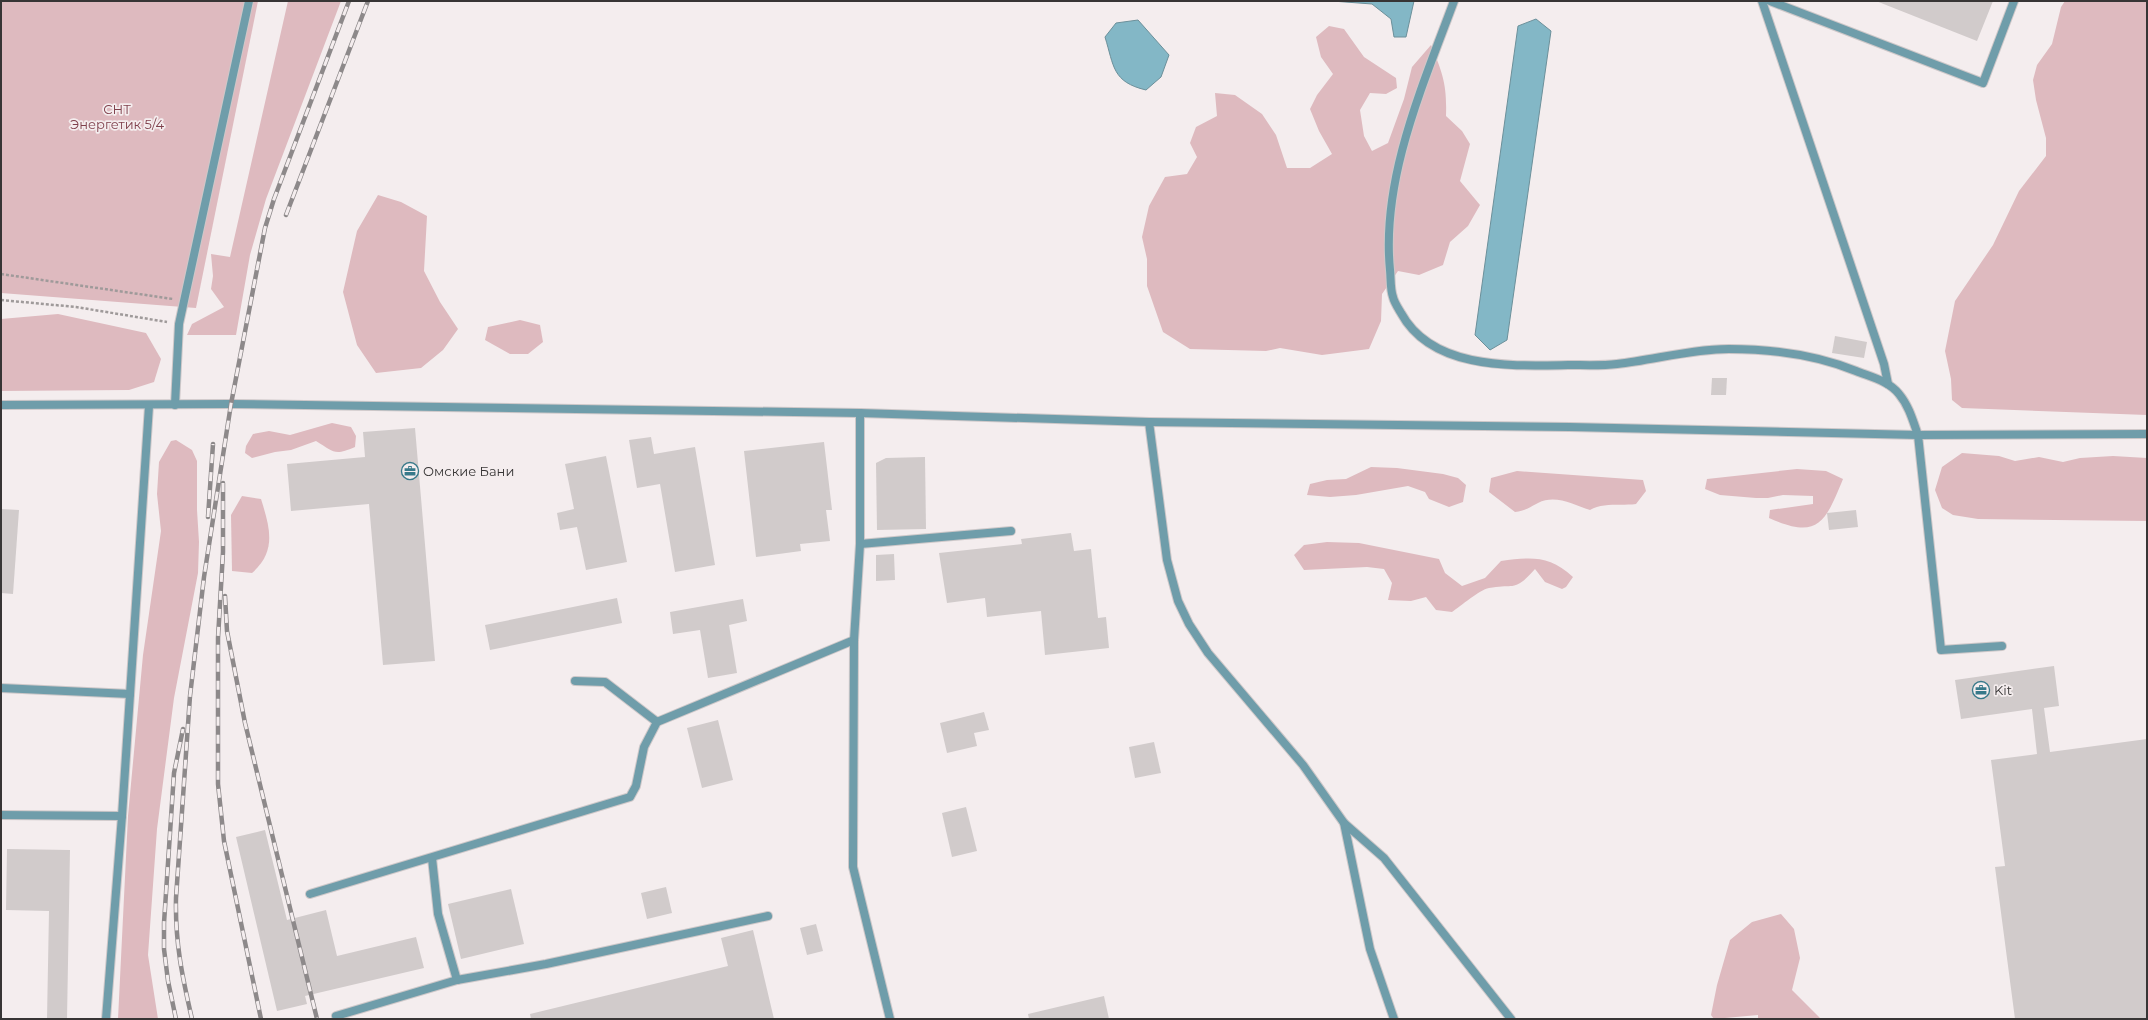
<svg xmlns="http://www.w3.org/2000/svg" width="2148" height="1020" viewBox="0 0 2148 1020" font-family="Montserrat,sans-serif">
  <style>
    .green { fill: #debabf }
    .water { fill: #83b7c6; stroke: #6c909a }
    .building { fill: #d1cbcb }
    .lines { fill: none; stroke-linecap: round; stroke-linejoin: round }
    .service-casing { stroke: #cec8c9; stroke-width: 10 }
    .minor-casing { stroke: #cec8c9; stroke-width: 10 }
    .tertiary-casing { stroke: #cec8c9; stroke-width: 10 }
    .path { stroke: #9f9a9a; stroke-width: 2.5; stroke-dasharray: 3 2; stroke-linecap: butt }
    .service { stroke: #6f9daa; stroke-width: 8 }
    .minor { stroke: #6f9daa; stroke-width: 8 }
    .tertiary { stroke: #6f9daa; stroke-width: 8 }
    .rail-casing { stroke: #8d898a; stroke-width: 4.5 }
    .rail { stroke: #f4edee; stroke-width: 3; stroke-dasharray: 9; stroke-linecap: butt }
    .labels { text-anchor: middle; dominant-baseline: central; stroke-width: 3.5; stroke-linejoin: round; paint-order: stroke }
    .park-label { font-size: 13px; fill: #7f3f4b; stroke: #f4edee }
    .poi-label { font-size: 13px; fill: #373535; stroke: #f4edee; text-anchor: start }
  </style>
  <rect width="100%" height="100%" fill="#f4edee"/>
  <g class="green">
    <path d="M1,1H258L196,308L1,293Z"/>
    <path d="M288,1H341L266,199L250,255L236,335H187L192,324L224,307L211,289L213,276L211,254L230,257Z"/>
    <path d="M2065,1H2147V415L1962,408L1952,400L1951,379L1945,351L1955,301L1993,245L2019,191L2046,156V138L2036,100L2033,80L2037,65L2052,44L2061,7Z"/>
    <path d="M1329,26L1344,29L1364,57L1396,78L1397,88L1386,94L1370,93L1360,110L1364,136L1372,151L1388,143L1404,99L1412,67L1431,45C1443,74 1447,85 1446,116L1462,131L1470,144L1460,181L1480,205L1468,226L1450,242L1443,265L1419,275L1398,271L1382,294L1381,321L1369,349L1322,355L1280,348L1266,351L1190,349L1163,332L1147,286V259L1142,237L1149,206L1165,177L1187,174L1197,157L1190,143L1196,127L1217,116L1215,93L1235,95L1262,114L1276,135L1287,168H1310L1332,154L1319,131L1310,109L1317,95L1333,74L1321,57L1316,37Z"/>
    <path d="M378,195L401,202L427,216L424,271L440,302L458,329L443,350L421,368L376,373L357,345L343,292L357,231Z"/>
    <path d="M58,314L146,333L161,359L154,382L129,390L1,391V319Z"/>
    <path d="M520,320L540,325L543,342L528,354H510L485,340L488,327Z"/>
    <path d="M332,423L351,427L356,436L355,447C334,456 334,452 316,441L291,450L275,452L252,458L245,453L246,446L253,434L269,431L290,435Z"/>
    <path d="M176,440L192,450L197,461V510L199,542L198,573L174,698L157,829L148,955L158,1019H118L128,816L143,655L161,531L157,494L159,462L171,441Z"/>
    <path d="M1962,453L1999,456L2015,461L2039,457L2063,462L2080,458L2113,456L2147,458V521L1978,519L1953,515L1942,508L1935,490L1942,467Z"/>
    <path d="M1371,467L1397,468L1443,474L1458,478L1466,485L1463,502L1449,507L1429,499L1425,492L1408,486L1356,495L1330,497L1307,495L1310,484L1327,480L1346,479Z"/>
    <path d="M1797,469L1826,471L1843,479C1825,523 1818,540 1769,518L1770,510L1813,504V496L1783,495L1768,498H1756L1720,495L1705,489L1707,479Z"/>
    <path d="M1517,471L1643,480L1646,491L1636,504C1621,506 1603,502 1590,510C1573,505 1556,494 1538,503C1528,508 1527,510 1515,512L1489,492L1491,478Z"/>
    <path d="M242,496L261,499C270,528 277,551 252,573L232,571L231,515Z"/>
    <path d="M1327,542L1359,543L1439,559L1445,573L1462,586L1485,578L1501,561C1531,557 1549,555 1573,577L1566,587L1562,589L1545,582L1535,569C1514,593 1514,583 1489,588C1479,590 1461,606 1452,612L1436,610L1426,597L1411,601L1388,600L1392,583L1384,569L1367,567L1304,570L1294,555L1304,545Z"/>
    <path d="M1781,914L1794,929L1800,958L1792,990L1821,1019H1758V1015L1714,1019L1711,1015L1717,985L1730,940L1752,922Z"/>
  </g>
  <g class="water">
    <path d="M1332,1H1414L1406,37H1394L1391,19L1372,4Z"/>
    <path d="M1536,19L1551,31L1507,340L1490,350L1475,335L1518,26Z"/>
    <path d="M1138,20L1169,55L1161,77L1146,90C1112,82 1114,66 1105,37L1116,23Z"/>
  </g>
  <g class="building">
    <path d="M1876,1H1993L1977,41Z"/>
    <path d="M1835,336L1867,342L1864,358L1832,353Z"/>
    <path d="M1712,378H1727L1726,395H1711Z"/>
    <path d="M415,428L435,661L383,665L369,504L291,511L287,464L365,457L363,432Z"/>
    <path d="M651,437L654,454L695,447L715,565L675,572L660,484L637,488L629,440Z"/>
    <path d="M824,442L832,510H826L830,541L800,544L801,551L756,557L744,451Z"/>
    <path d="M606,456L627,562L586,570L577,527L560,530L557,513L574,509L565,464Z"/>
    <path d="M925,457L926,529L877,530L876,463L886,458Z"/>
    <path d="M1,509L19,510L13,594L1,593Z"/>
    <path d="M1856,510L1858,527L1829,530L1827,513Z"/>
    <path d="M1071,533L1074,551L1091,549L1098,618L1106,617L1109,648L1045,655L1041,611L987,617L985,598L947,603L939,553L1022,544L1021,539Z"/>
    <path d="M894,554L895,580L876,581V555Z"/>
    <path d="M617,598L622,623L490,650L485,625Z"/>
    <path d="M743,599L747,621L729,625L737,673L708,678L700,630L673,634L670,612Z"/>
    <path d="M2054,666L2059,706L2044,708L2050,752L2147,739V1019H2015L1995,867L2005,866L1991,760L2037,754L2032,709L1961,719L1955,680Z"/>
    <path d="M984,712L989,730L974,733L977,746L947,753L940,723Z"/>
    <path d="M718,720L733,780L702,788L687,728Z"/>
    <path d="M1154,742L1161,773L1135,778L1129,747Z"/>
    <path d="M966,807L977,851L952,857L942,813Z"/>
    <path d="M265,830L287,920L326,910L337,956L416,937L424,968L305,996L307,1004L277,1011L236,837Z"/>
    <path d="M7,849L70,850L67,1019H47L49,911L6,910Z"/>
    <path d="M666,887L672,913L647,919L641,893Z"/>
    <path d="M511,889L524,944L461,959L448,904Z"/>
    <path d="M816,924L823,951L807,955L800,928Z"/>
    <path d="M753,930L774,1019H531L530,1014L728,966L721,938Z"/>
    <path d="M1104,996L1109,1019H1029L1028,1014Z"/>
  </g>
  <g class="lines">
    <g class="service-casing">
      <g id="service">
        <path d="M1454,1C1423,85 1381,179 1390,270C1391,279 1390,289 1393,297C1394,302 1398,308 1401,313C1432,370 1512,366 1568,365C1584,365 1601,366 1617,364C1654,360 1691,349 1729,349C1771,349 1817,355 1856,371C1871,377 1889,381 1899,394C1909,406 1913,421 1918,435L1941,650L2002,646"/>
        <path d="M1762,1L1884,364L1888,384"/>
        <path d="M1770,1L1983,83L2014,1"/>
        <path d="M860,544L1011,531"/>
        <path d="M575,681L605,682L657,722"/>
        <path d="M1,688L130,694"/>
        <path d="M1,815L122,816"/>
        <path d="M1344,823L1384,858L1511,1019"/>
        <path d="M432,858L438,914L457,980"/>
        <path d="M310,894L630,797L636,786L644,747L657,722L854,640"/>
        <path d="M336,1016L457,980L546,964L768,916"/>
        <path d="M106,1019L122,816L149,406"/>
      </g>
    </g>
    <g class="minor-casing">
      <g id="minor">
        <path d="M175,405L179,324L249,1"/>
        <path d="M860,413V544L854,640L853,867L890,1019"/>
        <path d="M1149,422L1167,560L1178,601L1189,624L1208,653L1303,765L1344,823L1370,949L1394,1019"/>
      </g>
    </g>
    <g class="tertiary-casing">
      <path id="tertiary" d="M1,405L231,404L860,413L1149,422L1570,427L1918,435L2147,434"/>
    </g>
    <g class="path">
      <path d="M1,274L173,299"/>
      <path d="M1,300L76,307L167,322"/>
    </g>
    <use href="#service" class="service"/>
    <use href="#minor" class="minor"/>
    <use href="#tertiary" class="tertiary"/>
    <g class="rail-casing">
      <g id="rail">
        <path d="M286,215L368,1"/>
        <path d="M223,483V552L218,638V784L224,841L261,1019"/>
        <path d="M208,517L213,444"/>
        <path d="M225,596L227,631L245,723L317,1019"/>
        <path d="M176,1019L168,981L164,949V923L174,773L183,729"/>
        <path d="M192,1019C182,976 175,942 176,898L190,696L204,577L231,404L265,228L274,199L349,1"/>
      </g>
    </g>
    <use href="#rail" class="rail"/>
  </g>
  <defs>
    <g id="office-ring" transform="scale(0.9)"><circle r="9.5" fill="#f4edee" stroke="#37798a" stroke-width="1.5"/><path d="M-6-3h4V-5.5h4V-3h4V5H-6ZM-1-4.5V-3h2v-1.5ZM-6 0V1H6V0Z" fill="#37798a"/></g>
  </defs>
  <g fill-rule="evenodd">
    <use href="#office-ring" x="410" y="471"/>
    <use href="#office-ring" x="1981" y="690"/>
  </g>
  <g class="labels">
    <g class="park-label">
      <text x="117" y="109">СНТ<tspan x="117" dy="15">Энергетик 5/4</tspan></text>
    </g>
    <g class="poi-label">
      <text x="423" y="471">Омские Бани</text>
      <text x="1994" y="690">Kit</text>
    </g>
  </g>
  <rect width="2148" height="1020" fill="none" stroke="#373535" stroke-width="4"/>
</svg>
